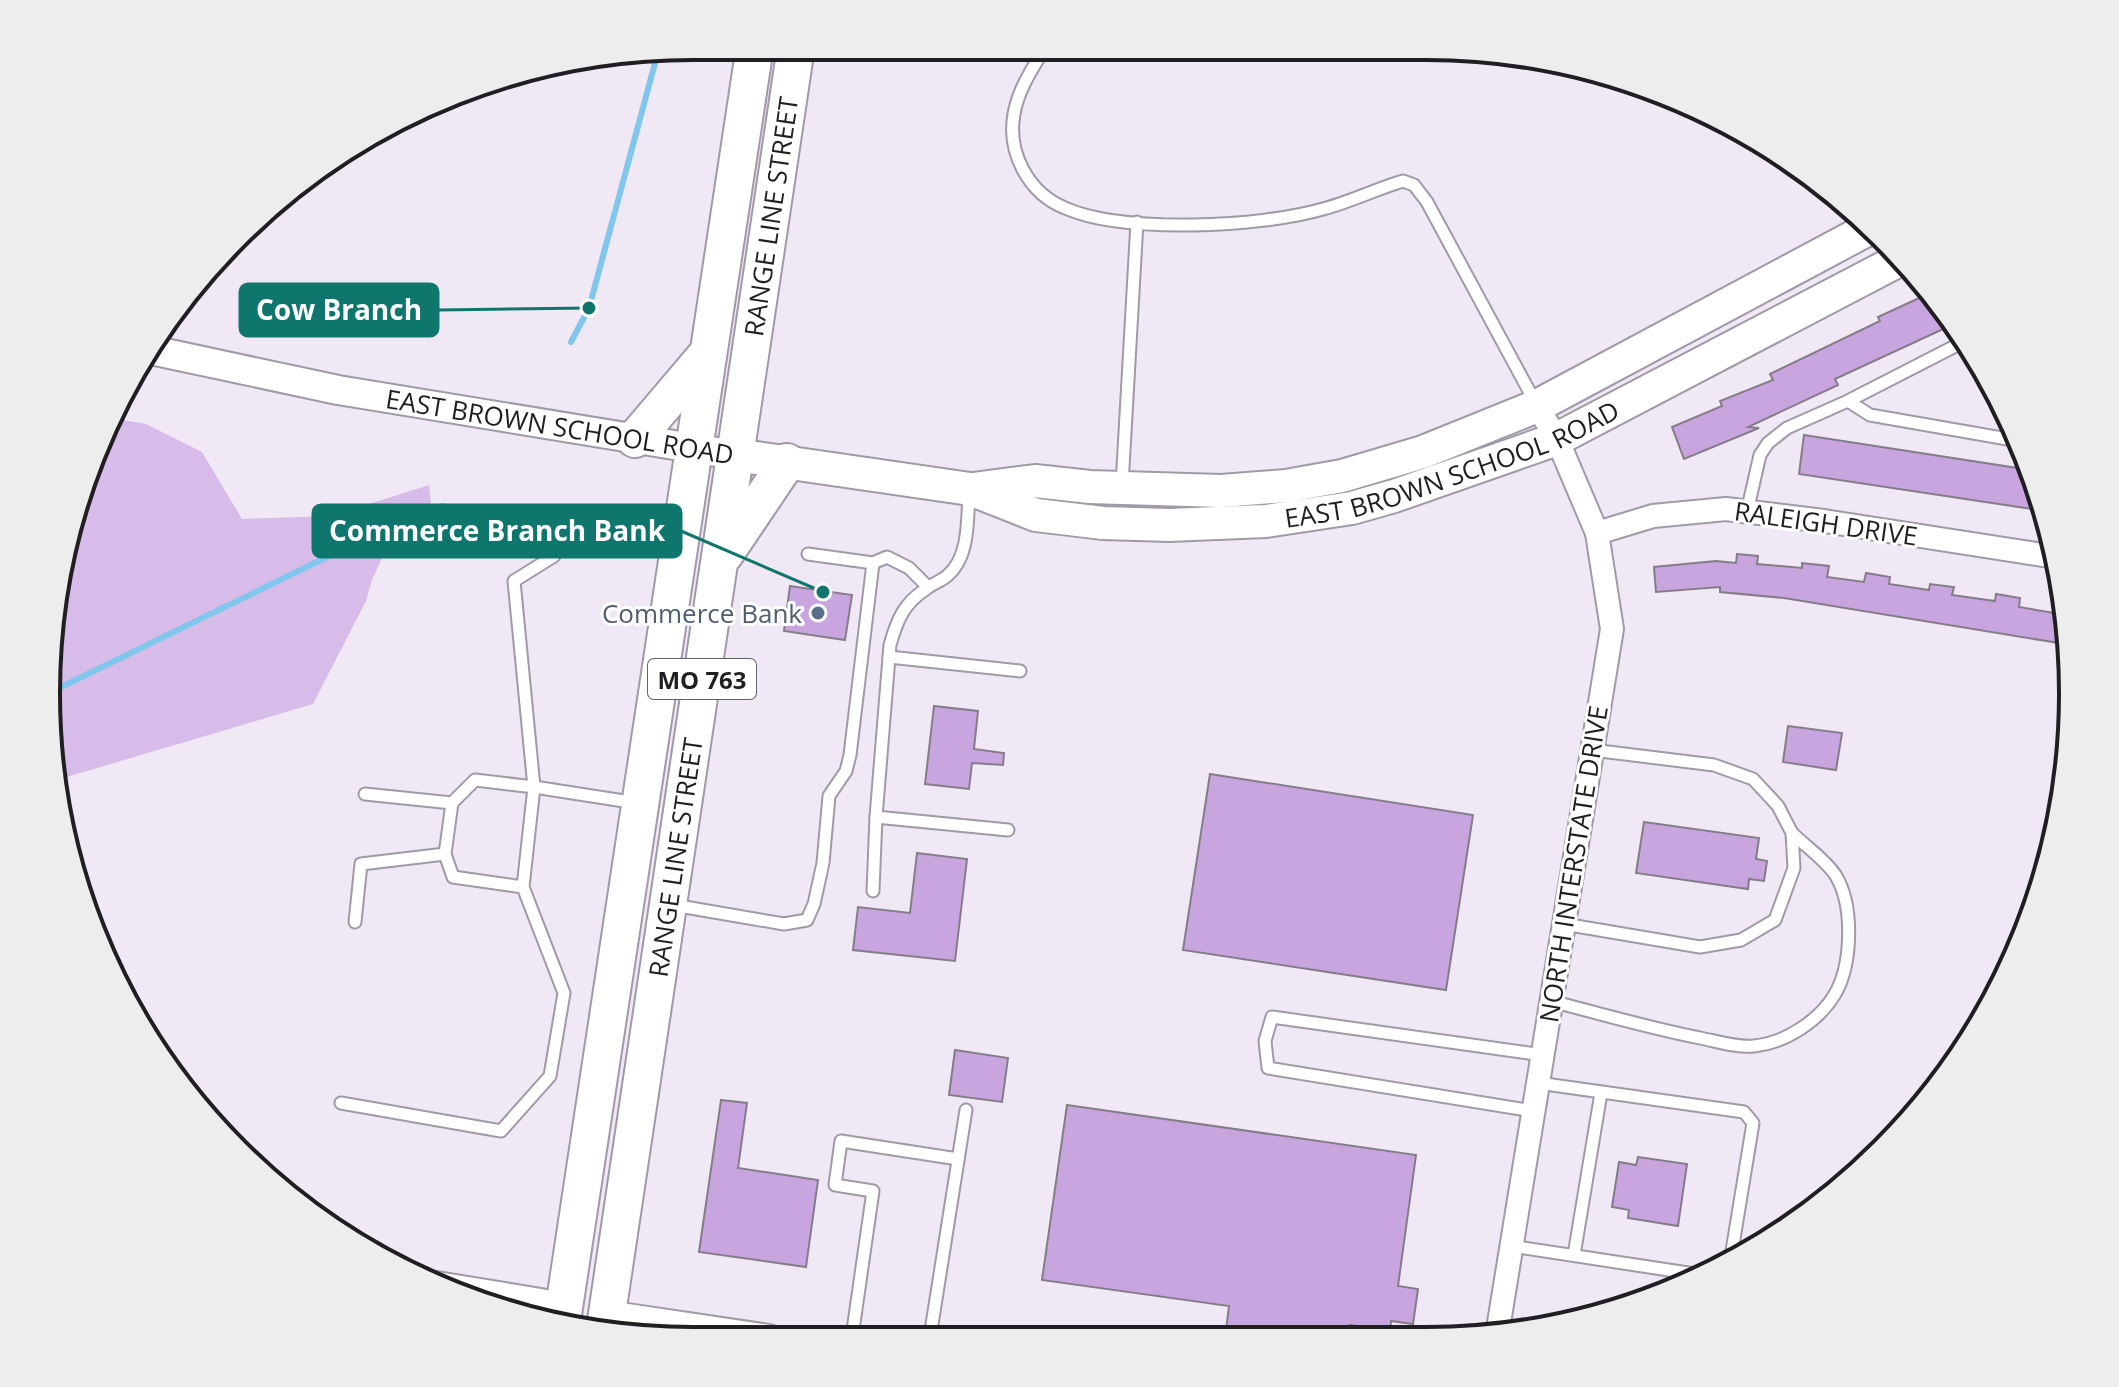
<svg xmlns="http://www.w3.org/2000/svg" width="2119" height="1387" viewBox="0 0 2119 1387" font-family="'Open Sans',sans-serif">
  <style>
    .green { fill: #d7bbe8 }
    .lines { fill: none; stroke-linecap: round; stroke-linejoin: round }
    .stream { stroke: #81c6ec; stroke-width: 6 }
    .building { fill: #c8a5de; stroke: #847d89; stroke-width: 2 }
    .service-casing { stroke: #a199a6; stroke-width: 15 }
    .minor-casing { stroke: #a199a6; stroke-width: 26 }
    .tertiary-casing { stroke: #a199a6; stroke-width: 32 }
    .secondary-casing { stroke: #a199a6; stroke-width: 36 }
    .primary-casing { stroke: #a199a6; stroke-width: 40 }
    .service { stroke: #fff; stroke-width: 11 }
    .minor { stroke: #fff; stroke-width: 22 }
    .tertiary { stroke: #fff; stroke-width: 28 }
    .secondary { stroke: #fff; stroke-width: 32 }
    .primary { stroke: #fff; stroke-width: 36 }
    .service-dot { fill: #5c6f8a; stroke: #fff; stroke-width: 3 }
    .labels { text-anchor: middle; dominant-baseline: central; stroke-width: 6; stroke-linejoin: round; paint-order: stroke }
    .shield { fill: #fff; stroke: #646265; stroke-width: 2 }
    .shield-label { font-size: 24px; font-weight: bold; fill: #211e23 }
    .street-label { font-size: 26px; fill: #211e23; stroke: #fff }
    .service-label { font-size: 26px; fill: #4e5e75; stroke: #fff; text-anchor: end }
    .rim { fill: none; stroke: #211e23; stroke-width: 4 }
    .leader { fill: none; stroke: #0f766e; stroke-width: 3 }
    .callout-dot { fill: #0f766e; stroke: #fff; stroke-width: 3 }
    .callout { fill: #0f766e; stroke: #0f766e; stroke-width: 3 }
    .callout-label { font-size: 28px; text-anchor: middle; font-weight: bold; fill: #fff }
  </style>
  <rect width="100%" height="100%" fill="#f1e8f6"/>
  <path class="green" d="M111,418L146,424L202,452L242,519L331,516L429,485L434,534L382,558L372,580L366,601L313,704L60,779L47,651L95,446Z"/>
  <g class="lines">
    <g class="stream">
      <path d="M571,342L589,308L658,52"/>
      <path d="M51,692L327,557L443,506"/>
    </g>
  </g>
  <g class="building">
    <path d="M1932,292L1954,324L1835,379L1838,385L1748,427L1759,428L1684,459L1672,427L1722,406L1720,401L1773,380L1770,374L1880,321L1878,317Z"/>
    <path d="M1804,435L2030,470L2045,511L1799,474Z"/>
    <path d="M1737,554L1758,556L1757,564L1802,568V563L1829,566L1827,577L1864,582L1866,573L1890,577L1889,584L1929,590L1930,584L1954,587L1952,595L1995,601L1996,594L2020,598L2019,607L2066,615L2071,645L1784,598L1720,592V587L1656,592L1654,567L1716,561L1736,563Z"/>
    <path d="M790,586L852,595L845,640L784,631Z"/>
    <path d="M934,706L978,711L974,749L1004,753L1003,765L972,763L969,789L925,784Z"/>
    <path d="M1788,726L1842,733L1836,770L1783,762Z"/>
    <path d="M1210,774L1473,815L1446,990L1183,950Z"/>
    <path d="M1644,822L1759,838L1756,859L1767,861L1764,881L1749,879L1748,889L1636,873Z"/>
    <path d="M917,853L967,859L955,961L853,950L858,907L910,913Z"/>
    <path d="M955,1050L1008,1058L1002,1102L949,1095Z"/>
    <path d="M721,1100L747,1103L738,1168L818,1180L806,1267L699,1252Z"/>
    <path d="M1067,1105L1416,1155L1398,1286L1418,1289L1413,1324L1391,1321L1390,1331L1350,1325L1348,1339L1225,1338L1229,1306L1042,1280Z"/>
    <path d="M1638,1157L1687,1164L1678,1226L1628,1218L1629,1210L1612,1207L1619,1162L1636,1165Z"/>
  </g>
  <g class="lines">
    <g class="service-casing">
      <g id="service">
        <path d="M1045,48C1032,69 1018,90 1014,114C1007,152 1028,193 1065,208C1124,234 1261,227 1323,209C1350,202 1376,189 1403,181L1414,185L1427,202L1535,402"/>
        <path d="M1848,401L1870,415L2019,441"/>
        <path d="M1122,485L1137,222"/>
        <path d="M1747,512L1760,455L1768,443L1787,428L1848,401L1965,341"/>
        <path d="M808,554L873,563"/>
        <path d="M554,556L514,581L534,787L637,803"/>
        <path d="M889,657L1020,671"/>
        <path d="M365,794L452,803"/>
        <path d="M876,817L1008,830"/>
        <path d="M873,891L876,817L890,645C897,620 904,603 926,589C932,584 941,581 947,576C970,557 967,520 969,494"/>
        <path d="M673,905L784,924L807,920L814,904L823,863L829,796L846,771L850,755L873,563L887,557L909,568L928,587"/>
        <path d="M355,922L361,864L445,854"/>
        <path d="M1564,924L1700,947L1741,940L1775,920L1794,868L1792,833L1778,806L1753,779L1714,765L1592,750"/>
        <path d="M1551,1001C1601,1014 1649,1028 1700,1038C1716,1041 1737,1048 1754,1046C1785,1043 1819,1021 1835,994C1852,965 1854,906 1836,876C1826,860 1805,846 1792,833"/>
        <path d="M1538,1083L1744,1112L1753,1123L1730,1263"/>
        <path d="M341,1103L501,1131L550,1076L564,993L523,887L534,787L475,780L452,803L445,854L453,877L523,887"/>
        <path d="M1533,1111L1268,1068L1265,1041L1272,1017L1543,1055"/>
        <path d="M1511,1246L1708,1276"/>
        <path d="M1574,1255L1601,1093"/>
        <path d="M852,1337L873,1191L835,1185L841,1141L958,1159"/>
        <path d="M930,1337L966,1110"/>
      </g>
    </g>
    <g class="minor-casing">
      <g id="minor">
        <path d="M1597,533L1653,516L1726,509L1824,521L2056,557"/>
        <path d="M437,1283L565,1304"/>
        <path d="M607,1312L769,1336"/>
        <path d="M1497,1335L1612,629L1597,533L1557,439L1537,406"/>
      </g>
    </g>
    <g class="tertiary-casing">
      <g id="tertiary">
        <path id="s1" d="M151,350L338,390L735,455"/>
      </g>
    </g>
    <g class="secondary-casing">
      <g id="secondary">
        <path id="s2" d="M735,455L970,489L1036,515L1103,523L1169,525L1266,521L1352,508L1394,496L1557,439L1901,259"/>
        <path d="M973,489L1035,481L1090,487L1221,491L1286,486L1342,476L1423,452L1537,406L1872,227"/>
      </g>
    </g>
    <g class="primary-casing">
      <g id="primary">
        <path d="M635,439L708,353"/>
        <path d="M725,554L787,462"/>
        <path d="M562,1321L755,46"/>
        <path id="s3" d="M604,1334L796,47"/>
      </g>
    </g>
    <use href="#service" class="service"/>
    <use href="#minor" class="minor"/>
    <use href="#tertiary" class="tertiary"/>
    <use href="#secondary" class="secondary"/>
    <use href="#primary" class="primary"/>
  </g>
  <circle class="service-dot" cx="818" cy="613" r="8"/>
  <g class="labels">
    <rect class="shield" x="648" y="659" width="108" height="40" rx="6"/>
    <g class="shield-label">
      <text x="702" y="679">MO 763</text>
    </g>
    <g class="street-label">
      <text stroke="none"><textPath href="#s3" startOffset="1130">RANGE LINE STREET</textPath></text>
      <text stroke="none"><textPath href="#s1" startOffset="416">EAST BROWN SCHOOL ROAD</textPath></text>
      <text stroke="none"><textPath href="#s2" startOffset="734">EAST BROWN SCHOOL ROAD</textPath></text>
      <text transform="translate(1826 523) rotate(8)">RALEIGH DRIVE</text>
      <text stroke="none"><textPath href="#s3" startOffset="482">RANGE LINE STREET</textPath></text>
      <text transform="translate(1573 864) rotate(-81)">NORTH INTERSTATE DRIVE</text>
    </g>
    <g class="service-label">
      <text x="802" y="613">Commerce Bank</text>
    </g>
  </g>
  <path d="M0 0H2119V1387H0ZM693 60H1426A633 633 0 0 1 2059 693V694A633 633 0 0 1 1426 1327H693A633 633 0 0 1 60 694V693A633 633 0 0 1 693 60Z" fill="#ededed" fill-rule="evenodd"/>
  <path class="rim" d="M693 60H1426A633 633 0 0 1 2059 693V694A633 633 0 0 1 1426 1327H693A633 633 0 0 1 60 694V693A633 633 0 0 1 693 60Z"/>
  <path class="leader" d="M589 308L438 310M823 592L681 531"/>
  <g class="callout-dot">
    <circle cx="589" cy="308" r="8"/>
    <circle cx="823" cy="592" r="8"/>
  </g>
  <g class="callout">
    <rect x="240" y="284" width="198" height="52" rx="8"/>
    <rect x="313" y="505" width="368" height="52" rx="8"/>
  </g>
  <g class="callout-label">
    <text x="339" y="320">Cow Branch</text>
    <text x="497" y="541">Commerce Branch Bank</text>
  </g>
</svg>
